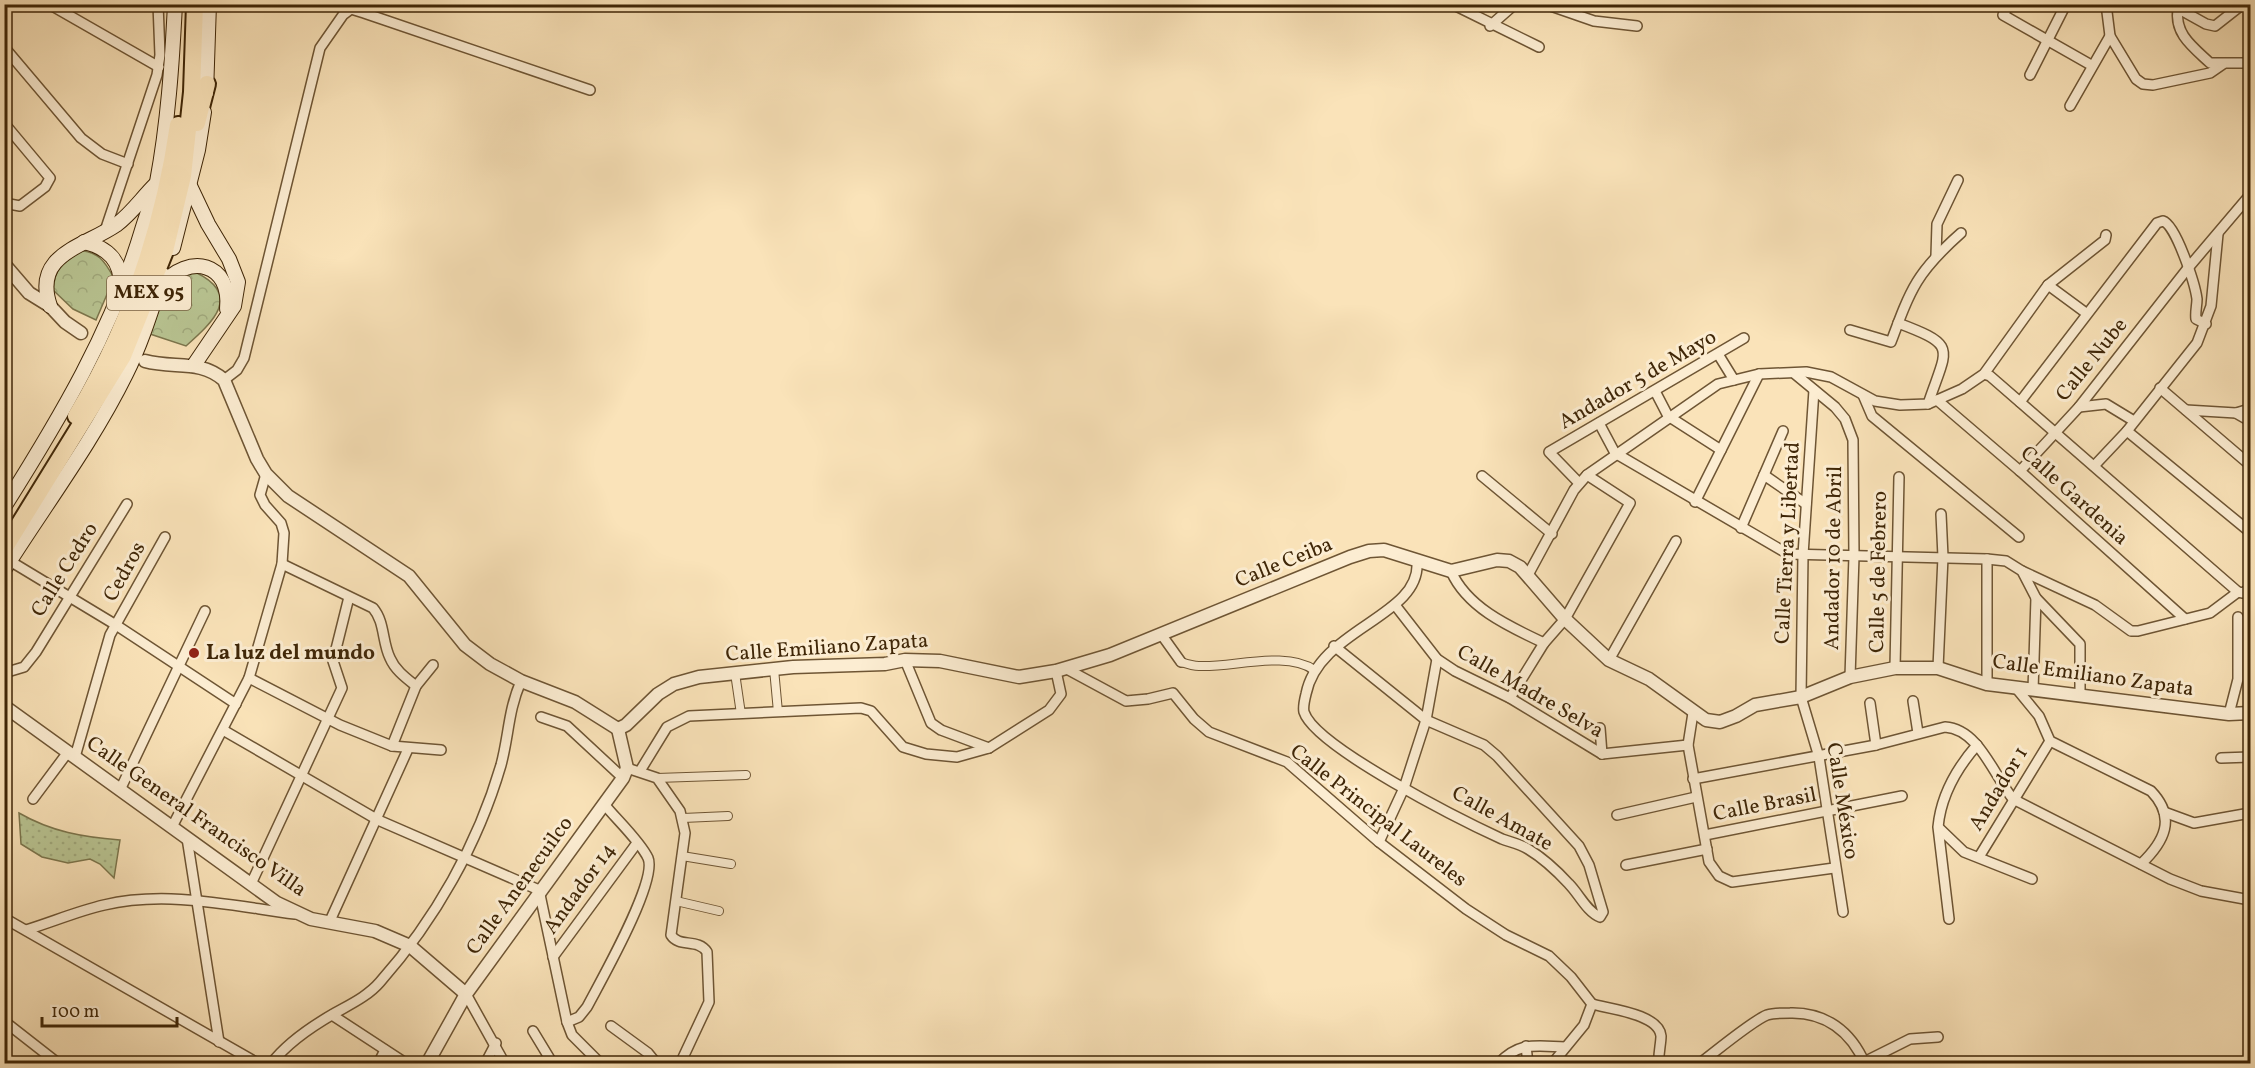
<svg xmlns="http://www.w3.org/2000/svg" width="2255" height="1068" viewBox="0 0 2255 1068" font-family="Vollkorn,serif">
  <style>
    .grass { fill: url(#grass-dots); stroke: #7c764d; stroke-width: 1.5 }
    .park { fill: url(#park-crowns); stroke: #7c764d; stroke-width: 1.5 }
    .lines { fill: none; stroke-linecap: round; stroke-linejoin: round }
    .pedestrian-casing { stroke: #6e5534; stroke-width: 10 }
    .minor-casing { stroke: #6e5534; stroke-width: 12 }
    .tertiary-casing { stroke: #6e5534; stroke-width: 15 }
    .secondary-casing { stroke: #3f2607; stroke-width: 16 }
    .trunk-casing { stroke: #3f2607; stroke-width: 20 }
    .pedestrian { stroke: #fcedd2; stroke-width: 8 }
    .minor { stroke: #fcedd2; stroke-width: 9 }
    .tertiary { stroke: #fcedd2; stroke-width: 12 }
    .secondary { stroke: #fcedd2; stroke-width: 14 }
    .trunk { stroke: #fae3b9; stroke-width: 16 }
    .poi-dot { fill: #8f2418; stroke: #fcedd2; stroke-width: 2 }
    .labels { text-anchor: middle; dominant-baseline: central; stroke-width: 6; stroke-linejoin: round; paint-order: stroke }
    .shield { fill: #fcedd2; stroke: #786244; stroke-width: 1.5 }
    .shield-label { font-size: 20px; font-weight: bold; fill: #3f2607 }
    .street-label { font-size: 21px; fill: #3f2607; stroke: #fcedd2 }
    .poi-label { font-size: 21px; font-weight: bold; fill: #3f2607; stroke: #fcedd2; text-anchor: start }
  </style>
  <defs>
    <pattern id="grass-dots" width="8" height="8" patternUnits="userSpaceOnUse" patternTransform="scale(1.5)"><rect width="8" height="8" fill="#b9c593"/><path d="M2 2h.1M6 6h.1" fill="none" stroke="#a0a97d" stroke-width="1.8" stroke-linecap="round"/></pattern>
    <pattern id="park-crowns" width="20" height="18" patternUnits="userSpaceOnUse" patternTransform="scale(1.5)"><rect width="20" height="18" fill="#b9c593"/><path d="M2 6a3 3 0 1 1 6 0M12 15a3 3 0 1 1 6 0" fill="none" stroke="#a0a97d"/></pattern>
  </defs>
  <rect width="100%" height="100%" fill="#fae3b9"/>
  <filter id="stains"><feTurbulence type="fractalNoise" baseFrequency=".00333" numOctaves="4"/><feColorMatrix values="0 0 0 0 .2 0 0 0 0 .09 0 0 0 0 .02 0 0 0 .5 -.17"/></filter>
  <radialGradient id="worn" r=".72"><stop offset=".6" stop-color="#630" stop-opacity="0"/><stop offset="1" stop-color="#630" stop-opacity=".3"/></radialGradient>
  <path class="grass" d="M19,813C52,832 83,837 120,840L114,878L100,864L90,859L68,863L42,857L21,844Z"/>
  <g class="park">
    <path d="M77,250C99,252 104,260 114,278L96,320L73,309L53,290C55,270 61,261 77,250Z"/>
    <path d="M195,272C243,295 213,322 186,346L150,334C161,308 164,277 195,272Z"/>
  </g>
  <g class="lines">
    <g class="pedestrian-casing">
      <g id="pedestrian">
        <path d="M1181,662C1187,664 1193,666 1199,666C1231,668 1287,650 1314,670"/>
        <path d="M774,669L778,712"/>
        <path d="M735,673L741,714"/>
        <path d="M657,778L746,775"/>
        <path d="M683,818L728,816"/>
        <path d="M682,856L731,864"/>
        <path d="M676,901L719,911"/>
      </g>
    </g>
    <g class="minor-casing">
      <g id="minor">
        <path d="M49,4L159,67"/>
        <path d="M1452,4L1539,47"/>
        <path d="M1545,4L1594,21L1637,26"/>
        <path d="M2009,4L2003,15L2091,65"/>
        <path d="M2106,4L2110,36L2136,79L2143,84L2153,85L2210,73L2223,64"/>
        <path d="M2170,4L2206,24L2215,26L2243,4"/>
        <path d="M2178,9C2174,34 2193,47 2210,63H2250"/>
        <path d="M1490,26L1515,4"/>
        <path d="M4,47L81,138L102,154L128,164"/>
        <path d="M2030,75L2066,4"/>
        <path d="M2070,106L2110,36"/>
        <path d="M4,123L50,178L45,187L20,206L4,203"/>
        <path d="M105,231L157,75L160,55L158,4"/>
        <path d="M1936,256L1937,224L1958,180"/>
        <path d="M2048,285L2086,313"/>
        <path d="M1898,323C1959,346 1947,347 1928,404"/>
        <path d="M1850,330L1891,342C1911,288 1917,272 1961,233"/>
        <path d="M1718,354L1734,380"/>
        <path d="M1795,374L1835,407L1845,419L1853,440L1854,556L1850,677"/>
        <path d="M1984,374L1990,376L2238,592L2243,593L2250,588"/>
        <path d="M224,380L237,370L244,358L320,48L343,15L351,9L364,13L590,90"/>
        <path d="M2160,388L2250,465"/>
        <path d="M1814,390L1803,555L1801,697L1819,757L1843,912"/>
        <path d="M1655,391L1668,416L1721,450"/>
        <path d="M1863,395L1872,416L2019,537"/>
        <path d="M1937,400L2020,471L2185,619"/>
        <path d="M2020,402L2157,223L2163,221C2176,225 2195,284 2197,299C2197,306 2195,312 2196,319L2206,324"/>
        <path d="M2079,407L2106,404L2134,421"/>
        <path d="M2186,410L2236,413L2250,421"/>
        <path d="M2236,413L2246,410L2250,406"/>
        <path d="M1599,423L1615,453L1788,554L1987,559L2006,561L2022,571L2036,598L2080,644V695"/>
        <path d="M2127,431L2250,532"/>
        <path d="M2094,466L2127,431L2197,343L2211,306L2218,234"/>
        <path d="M2020,471L2079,407L2188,268L2250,195"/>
        <path d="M1764,475L1806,504"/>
        <path d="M1482,476L1552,534"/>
        <path d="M1579,483L1549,452L1744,338"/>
        <path d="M1695,502L1759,374"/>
        <path d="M1741,528L1783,431"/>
        <path d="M1987,559V684"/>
        <path d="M10,561L116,625L236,704"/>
        <path d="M282,564L373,608C385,622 382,642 390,658C395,670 406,678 416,686"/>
        <path d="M1451,571C1467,608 1510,627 1544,643"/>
        <path d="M2022,571L2095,605L2131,631H2138L2210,613L2238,592"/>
        <path d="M1528,575L1574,490L1587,475L1718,384L1759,374L1806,372L1831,377L1875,401L1900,405L1928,404L1962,389L1984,374L2048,285L2105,240L2106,235"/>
        <path d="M1395,605L1437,659L1455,671L1510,698L1602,754"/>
        <path d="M1161,634L1181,662"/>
        <path d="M1334,646L1426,720L1484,745L1497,756L1579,846L1589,865L1603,912L1600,917C1587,912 1579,894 1569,884C1557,871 1543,858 1528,849C1520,844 1510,842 1502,839C1465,822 1315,747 1304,712C1303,708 1305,698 1306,694C1319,628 1422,617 1417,561"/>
        <path d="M905,660L931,723L941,730L989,748"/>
        <path d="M1609,660L1676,541"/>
        <path d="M1065,668L1126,701L1148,699L1173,693L1194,719L1209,732L1287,762L1379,842L1466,909L1506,935L1549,956L1571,977L1592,1004"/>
        <path d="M1895,668L1899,477"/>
        <path d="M1938,668L1943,557L1941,514"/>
        <path d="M4,673L24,667L36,652L127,504"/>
        <path d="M249,678L340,725L392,746L441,750"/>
        <path d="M2016,688L2039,716L2050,741L2151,791C2177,818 2164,842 2141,864"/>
        <path d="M2033,690L2036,598"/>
        <path d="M1510,698L1544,643L1565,619L1630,503L1587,475"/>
        <path d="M1913,701L1918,733"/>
        <path d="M1870,703L1876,745"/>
        <path d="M1693,713L1688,745L1709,862L1719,876L1732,882L1834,868"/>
        <path d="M2229,714L2238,679V617"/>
        <path d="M541,717L567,726L623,778"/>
        <path d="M1600,728L1602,754"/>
        <path d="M223,730L378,820L539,890L567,1022L572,1035L601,1064"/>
        <path d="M392,746L416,686L433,665"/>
        <path d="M1602,754L1688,745"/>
        <path d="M75,757L110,635L165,537"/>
        <path d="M2221,758L2250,757"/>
        <path d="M627,768L657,778L680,811L685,833L671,935C679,948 698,938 707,952L709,1002L680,1064"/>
        <path d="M640,771L667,727L689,716L861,708L871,711L903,747L926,754L957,757L989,748L1049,710L1061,694L1056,671"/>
        <path d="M1693,779L1876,745L1945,727C1979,729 1994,776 2013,799L2170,879L2201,891L2250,900"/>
        <path d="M120,790L205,611"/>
        <path d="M33,799L68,752"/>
        <path d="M2164,812L2194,823L2250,813"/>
        <path d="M1617,815L1696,797"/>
        <path d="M172,827L249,678L282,564L284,533L281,523L265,505L260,495L266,474"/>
        <path d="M1939,828L1964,852L2032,879"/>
        <path d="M1705,835L1902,796"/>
        <path d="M187,838L219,1042"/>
        <path d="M1379,842L1404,788L1426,720L1437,659"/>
        <path d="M1979,857L2050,741"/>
        <path d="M1626,865L1707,849"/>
        <path d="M251,884L342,688L333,661L349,597"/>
        <path d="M4,918L259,1064"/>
        <path d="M1949,919L1938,827C1941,795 1956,769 1977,745"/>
        <path d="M329,923L408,749"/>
        <path d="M26,930C52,922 78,911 104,905C167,890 233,906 295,914"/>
        <path d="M553,957L637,843"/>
        <path d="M466,994L505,1064"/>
        <path d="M1592,1004C1610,1009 1659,1014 1661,1036C1661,1044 1658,1054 1659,1064"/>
        <path d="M332,1015L407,1064"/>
        <path d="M4,1021L59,1064"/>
        <path d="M567,1022L579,1017L587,1007C600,982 658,881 648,858C640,841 616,819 604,804"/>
        <path d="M611,1026L648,1053L657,1064"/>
        <path d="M533,1031L553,1064"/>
        <path d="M1526,1046L1528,1064"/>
        <path d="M271,1064C286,1044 314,1025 335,1013C351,1004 368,996 380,982C435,920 478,844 501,765C509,735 508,711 521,681"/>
        <path d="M378,1064L385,1050"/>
        <path d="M485,1064L496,1043"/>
        <path d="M1498,1064C1519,1041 1536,1046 1565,1047"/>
        <path d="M1552,1064L1584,1025L1592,1004"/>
        <path d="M1699,1064C1715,1052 1752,1021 1767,1015C1774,1013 1783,1013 1790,1013C1825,1012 1851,1031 1865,1064"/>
        <path d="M1860,1064L1910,1039L1938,1037"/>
      </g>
    </g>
    <g class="tertiary-casing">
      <g id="tertiary">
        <path d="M4,264L29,293L50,306L65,322L81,333"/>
        <path d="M145,361C174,369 200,359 224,380L257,459L266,474L288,496L409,576L465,645L490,664L521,681L575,702L618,729"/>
        <path d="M4,706L277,903L311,919L375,931L410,946L466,994"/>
        <path d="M618,729L626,725L658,694L674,684L699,677L793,667L885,664L905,660L940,661L1019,677L1056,671L1110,655L1350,557L1369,551L1384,550L1451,571L1497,560L1509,561L1520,567L1565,619L1609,660L1649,679L1706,720L1720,722L1736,716L1755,705L1801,697L1850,677L1895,668H1938L1987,684L2229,714L2250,713"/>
        <path d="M427,1064L466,994L623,778L627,768L618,729"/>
      </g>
    </g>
    <g class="secondary-casing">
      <g id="secondary">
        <path d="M206,93L209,4"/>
        <path d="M190,186L208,224L229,259L238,282L234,306L194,365"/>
        <path d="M84,242C109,248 121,261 121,286"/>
        <path d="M173,248L198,150L204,112"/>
        <path d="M161,286C189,252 232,263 227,309"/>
        <path d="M50,306C32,254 84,247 116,225C131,214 142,198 155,185"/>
        <path d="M4,507C60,418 112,331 142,230C147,214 153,198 157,182C168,123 172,64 175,4"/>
        <path d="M4,570C45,505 92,443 126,374C142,342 152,308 163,275"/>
      </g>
    </g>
    <g class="trunk-casing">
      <g id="trunk">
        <path d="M197,123L207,84"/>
        <path d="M76,416C130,326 163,229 178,125"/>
        <path d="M4,549L123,356L165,251L183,176L192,92L195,4"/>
      </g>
    </g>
    <use href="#pedestrian" class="pedestrian"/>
    <use href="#minor" class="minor"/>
    <use href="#tertiary" class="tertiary"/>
    <use href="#secondary" class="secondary"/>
    <use href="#trunk" class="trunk"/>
  </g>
  <circle class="poi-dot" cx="194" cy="653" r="6"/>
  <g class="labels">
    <rect class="shield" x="107" y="276" width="84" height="34" rx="4.5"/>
    <g class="shield-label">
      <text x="149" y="293">MEX 95</text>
    </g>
    <g class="street-label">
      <text transform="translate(2092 360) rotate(-51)">Calle Nube</text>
      <text transform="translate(1638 380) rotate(-30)">Andador 5 de Mayo</text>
      <text transform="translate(2074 496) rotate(42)">Calle Gardenia</text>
      <text transform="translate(1788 543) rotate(-87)">Calle Tierra y Libertad</text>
      <text transform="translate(1834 558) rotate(-89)">Andador 10 de Abril</text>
      <text transform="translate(1284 563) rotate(-22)">Calle Ceiba</text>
      <text transform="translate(65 570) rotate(-58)">Calle Cedro</text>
      <text transform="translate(125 572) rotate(-61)">Cedros</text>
      <text transform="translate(1879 572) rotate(-89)">Calle 5 de Febrero</text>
      <text transform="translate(827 648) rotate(-4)">Calle Emiliano Zapata</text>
      <text transform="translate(2093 676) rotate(8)">Calle Emiliano Zapata</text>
      <text transform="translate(1530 692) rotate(30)">Calle Madre Selva</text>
      <text transform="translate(1999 789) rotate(-59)">Andador 1</text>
      <text transform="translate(1842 801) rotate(81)">Calle México</text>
      <text transform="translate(1765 805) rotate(-11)">Calle Brasil</text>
      <text transform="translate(1378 816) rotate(38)">Calle Principal Laureles</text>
      <text transform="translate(196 817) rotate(35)">Calle General Francisco Villa</text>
      <text transform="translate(1502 819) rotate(29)">Calle Amate</text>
      <text transform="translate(520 886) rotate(-54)">Calle Anenecuilco</text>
      <text transform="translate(580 889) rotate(-54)">Andador 14</text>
    </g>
    <g class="poi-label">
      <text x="206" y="653">La luz del mundo</text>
    </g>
  </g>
  <rect width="2255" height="1068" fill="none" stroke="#fae3b9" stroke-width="24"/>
  <rect x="6" y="6" width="2243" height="1056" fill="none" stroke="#3f2607" stroke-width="3"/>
  <rect x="12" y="12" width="2231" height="1044" fill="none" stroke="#3f2607" stroke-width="1.5"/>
  <path d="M42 1017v9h135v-9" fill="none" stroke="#3f2607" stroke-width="3"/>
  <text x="51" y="1017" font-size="18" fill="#3f2607" stroke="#fcedd2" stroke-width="4.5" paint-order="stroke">100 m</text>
  <rect width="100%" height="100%" filter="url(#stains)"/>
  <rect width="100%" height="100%" fill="url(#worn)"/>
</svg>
